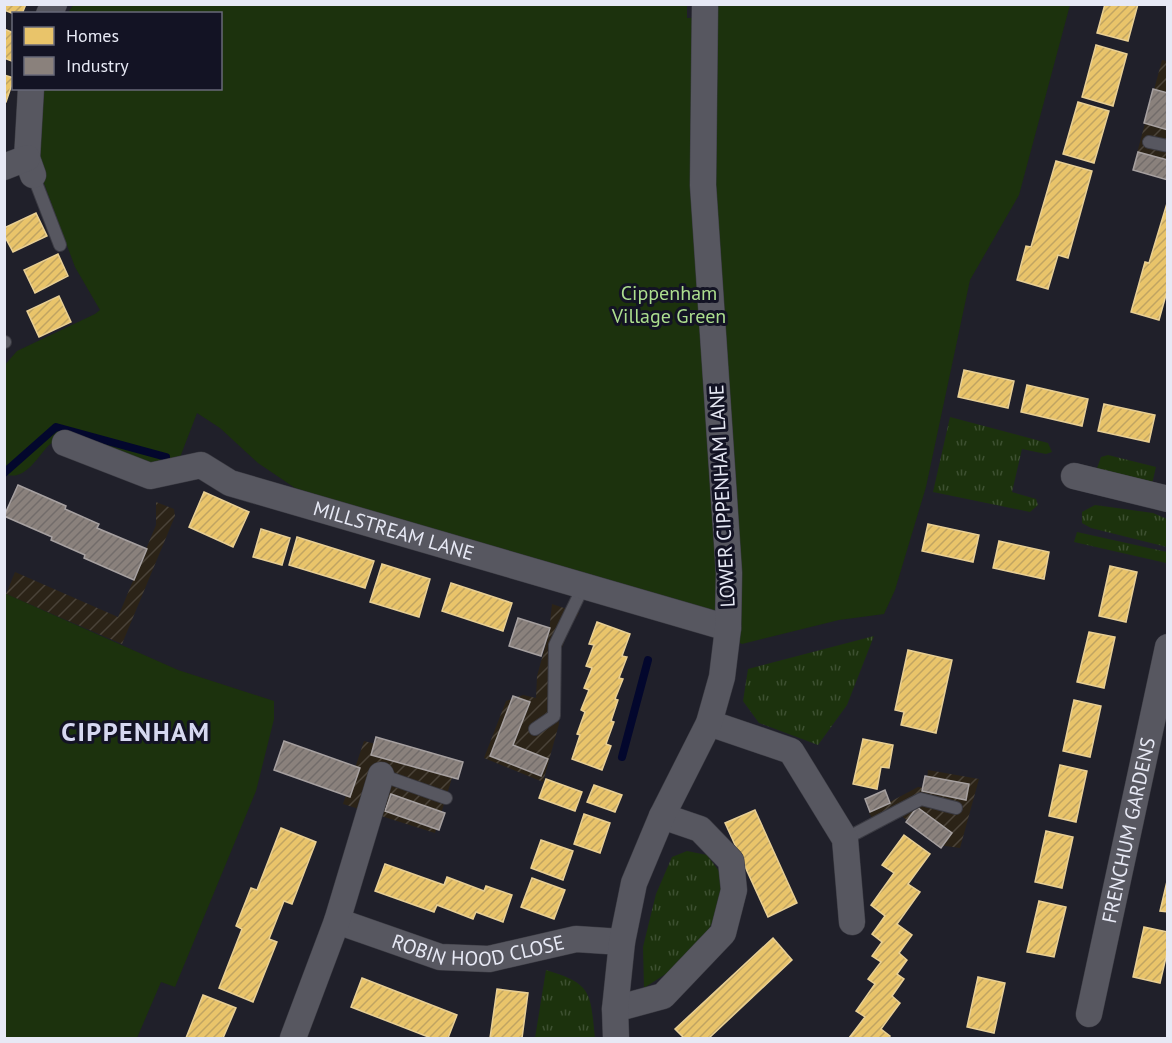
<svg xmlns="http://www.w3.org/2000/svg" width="1172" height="1043" viewBox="0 0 1172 1043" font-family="'PT Sans',sans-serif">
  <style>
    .industrial { fill: url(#industrial-furrows) }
    .grass { fill: url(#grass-tufts) }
    .green { fill: #1c320d }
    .homes { fill: url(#homes-hatch); stroke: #e8cf94; stroke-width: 1.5 }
    .industry { fill: url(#industry-hatch); stroke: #a6a0a0; stroke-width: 1.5 }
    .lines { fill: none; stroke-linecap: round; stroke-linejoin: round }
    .stream { stroke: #03072d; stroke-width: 8 }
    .lane-casing { stroke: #3b3b43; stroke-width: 14 }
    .street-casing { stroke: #3b3b43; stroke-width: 27 }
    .lane { stroke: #575760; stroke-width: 12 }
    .street { stroke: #575760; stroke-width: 26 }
    .labels { text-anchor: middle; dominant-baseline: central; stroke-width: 6; stroke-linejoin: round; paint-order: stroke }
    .park-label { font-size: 20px; fill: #acde8e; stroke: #131324 }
    .street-label { font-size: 20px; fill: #e7e9f5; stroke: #131324 }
    .district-label { font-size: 26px; font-weight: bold; letter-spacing: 1.5px; fill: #d6d8f0; stroke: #131324 }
  </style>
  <defs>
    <pattern id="industrial-furrows" width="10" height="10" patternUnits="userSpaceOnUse" patternTransform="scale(1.5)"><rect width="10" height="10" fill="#2b2317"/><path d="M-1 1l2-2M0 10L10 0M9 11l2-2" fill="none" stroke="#4a4339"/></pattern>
    <pattern id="grass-tufts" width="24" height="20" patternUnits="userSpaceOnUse" patternTransform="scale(1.5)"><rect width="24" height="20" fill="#1c320d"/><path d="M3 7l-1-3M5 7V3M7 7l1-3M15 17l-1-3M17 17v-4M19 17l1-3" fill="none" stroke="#3d5031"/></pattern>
    <pattern id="homes-hatch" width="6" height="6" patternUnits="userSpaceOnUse" patternTransform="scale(1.5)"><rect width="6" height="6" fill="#e9c46a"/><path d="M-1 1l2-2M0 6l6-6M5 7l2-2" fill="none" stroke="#c0a462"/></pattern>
    <pattern id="industry-hatch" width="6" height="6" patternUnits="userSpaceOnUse" patternTransform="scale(1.5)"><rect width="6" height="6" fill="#8a817c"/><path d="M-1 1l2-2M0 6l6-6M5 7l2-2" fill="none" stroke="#726c6a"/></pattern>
  </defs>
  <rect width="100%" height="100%" fill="#20202a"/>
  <g class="industrial">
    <path d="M1162,60L1167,61V178L1133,168Z"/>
    <path d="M156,502L174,509L175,516L122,644L6,594L15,572L118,617L156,525Z"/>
    <path d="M552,604L579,613L571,625L557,660L556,684L559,724L543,782L484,758L506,701L523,695L536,698L537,676L549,633Z"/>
    <path d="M364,741L456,765L435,833L343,804Z"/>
    <path d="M928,770L979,779L960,848L938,845L899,814L878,827L869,813L918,787L926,788Z"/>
  </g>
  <g class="grass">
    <path d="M950,417L1048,443L1052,452L1046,454L1022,449L1012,492L1036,499L1038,505L1030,512L933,492Z"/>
    <path d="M1108,455L1156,467L1151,488L1096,471L1101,457Z"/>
    <path d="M1095,505L1153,513L1167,519V547L1091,528L1082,523V512Z"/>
    <path d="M1077,532L1167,552L1166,563L1074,542Z"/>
    <path d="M874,636L847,705L818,745L759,723L743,701L748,669Z"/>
    <path d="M687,851L707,855L722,875L721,905L705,937L678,966L644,988L643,947L656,894L672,857Z"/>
    <path d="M546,970C593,984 590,993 595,1038H535Z"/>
  </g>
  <g class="green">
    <path d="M687,4V18L715,17L716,4L1070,5L1019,195L970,280L926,487L895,590L884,614L839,620L742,644L685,615L618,589L295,488L258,463L220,428L197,413L179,460L164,466L61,439C57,441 52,442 48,446C37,458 24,482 5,474L4,366L17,351L95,314L100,310L75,267L42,178L35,151L39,89L220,88V14L68,13L73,5Z"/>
    <path d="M4,593L178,670L274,701V719L256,791L175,987L161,982L137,1038H5Z"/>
  </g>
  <g class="homes">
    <path d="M4,4H26L22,14H14L4,10Z"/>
    <path d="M1105,4H1138L1128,41L1097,33Z"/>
    <path d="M4,29L14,33V62L4,58Z"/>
    <path d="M1096,45L1127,54L1113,106L1082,97Z"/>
    <path d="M4,75L14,78L6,102H4Z"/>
    <path d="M1078,102L1109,111L1094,163L1063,154Z"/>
    <path d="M1056,161L1092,171L1068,258L1058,255L1048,289L1017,280L1026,246L1031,247Z"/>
    <path d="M1168,200V288L1159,320L1131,312L1145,262L1149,263Z"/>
    <path d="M36,213L47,236L13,252L4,235V228Z"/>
    <path d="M58,254L68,276L35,293L24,270Z"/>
    <path d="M59,296L71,322L39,337L27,311Z"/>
    <path d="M964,370L1014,381L1008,408L958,397Z"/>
    <path d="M1027,385L1088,399L1082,426L1021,412Z"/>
    <path d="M1104,404L1155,415L1149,442L1098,431Z"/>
    <path d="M204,492L249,512L233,547L189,527Z"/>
    <path d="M928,524L979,535L973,562L922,551Z"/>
    <path d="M261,529L290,538L282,565L253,557Z"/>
    <path d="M297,537L374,561L365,588L289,565Z"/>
    <path d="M999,541L1049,552L1044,579L993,568Z"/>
    <path d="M382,564L430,579L419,617L370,602Z"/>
    <path d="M1110,566L1137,572L1126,622L1099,616Z"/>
    <path d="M451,583L512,603L503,631L442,611Z"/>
    <path d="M597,622L630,634L622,656L627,657L619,678L623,679L615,699L618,700L611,721L614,722L606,744L611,746L602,770L572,759L580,735L577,734L585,712L581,710L589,690L584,688L592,668L586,666L594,645L589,644Z"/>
    <path d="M1089,632L1115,637L1104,688L1077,682Z"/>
    <path d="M908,650L952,660L936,733L901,725L904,712L895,710Z"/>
    <path d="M1074,700L1101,706L1090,757L1063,751Z"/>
    <path d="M863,739L893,745L889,768L881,767L877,789L853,784Z"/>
    <path d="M1060,765L1087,771L1076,822L1049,816Z"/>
    <path d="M546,779L582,792L575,811L539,798Z"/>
    <path d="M594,785L622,795L615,812L587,802Z"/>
    <path d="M755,810L797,903L768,917L725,823Z"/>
    <path d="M584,814L610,823L600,853L574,844Z"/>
    <path d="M281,828L316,842L292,904L284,901L269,939L277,942L253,1002L219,988L242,929L236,926L251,888L257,890Z"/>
    <path d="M1046,831L1073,837L1062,888L1035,882Z"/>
    <path d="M904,835L930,854L908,884L920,892L897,924L912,935L899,953L907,960L897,974L904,979L892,996L900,1003L881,1029L890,1036L888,1038H849L865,1017L856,1011L875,984L868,979L881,962L872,956L882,942L872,934L885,916L871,905L894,873L882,865Z"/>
    <path d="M541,840L573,851L563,880L531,868Z"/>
    <path d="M385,864L444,885L447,877L484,891L486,886L512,895L503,922L476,912L473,919L437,905L434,912L375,891Z"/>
    <path d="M1168,877V912L1160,911Z"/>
    <path d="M532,878L565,890L554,919L521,907Z"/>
    <path d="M1039,901L1066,907L1054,957L1027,952Z"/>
    <path d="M1144,927L1168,932V949L1160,983L1133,977Z"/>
    <path d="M773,938L792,960L709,1038H684L675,1029Z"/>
    <path d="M978,977L1005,983L994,1033L967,1027Z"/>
    <path d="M362,978L457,1015L448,1038H431L351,1007Z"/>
    <path d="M497,989L528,993L522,1038H490Z"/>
    <path d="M203,995L236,1008L223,1038H186Z"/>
  </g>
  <g class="industry">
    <path d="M1153,89L1168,93V130L1144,123Z"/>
    <path d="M1138,152L1168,160V180L1133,170Z"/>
    <path d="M18,485L66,506L65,509L99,524L97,528L147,549L134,580L84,558L85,555L51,540L52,537L4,516Z"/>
    <path d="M518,618L550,628L541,656L509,646Z"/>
    <path d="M513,696L530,702L513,745L548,759L541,776L490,756Z"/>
    <path d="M376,737L463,762L458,779L371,755Z"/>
    <path d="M284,741L360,768L350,797L274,770Z"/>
    <path d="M925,776L969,784L966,800L922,791Z"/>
    <path d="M885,790L890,803L870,812L865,799Z"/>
    <path d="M391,794L445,813L439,830L385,811Z"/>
    <path d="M917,807L952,833L941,848L906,822Z"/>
  </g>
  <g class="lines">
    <g class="stream">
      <path d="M4,473L56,427L166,457"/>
      <path d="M622,757L648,660"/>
    </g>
    <g class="lane-casing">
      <g id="lane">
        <path d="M1149,142L1168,146"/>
        <path d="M33,175L60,245"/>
        <path d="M4,342H5"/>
        <path d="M535,729L554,716L555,645L583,587"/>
        <path d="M381,775L446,798"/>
        <path d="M845,839L921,799L956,808"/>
      </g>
    </g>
    <g class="street-casing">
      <g id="street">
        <path d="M49,14L54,4"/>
        <path d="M31,88L27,158L33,175"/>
        <path d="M4,167L27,158"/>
        <path id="s1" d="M65,443L150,476L201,465L230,483L728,628"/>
        <path d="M1074,476L1168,499"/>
        <path d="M709,723L791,751L845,839L852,922"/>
        <path id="s2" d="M337,921L440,957L489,959L576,939L622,942"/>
        <path d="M615,1009L663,996L723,933L734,890L731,861L700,829L662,816"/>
        <path id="s3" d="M1089,1014L1168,647"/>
        <path d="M293,1038L337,921L381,775"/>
        <path d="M616,1038L615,1009L622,942L634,883L662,816L709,723L722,677L728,628L729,573L703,185L705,4"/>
      </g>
    </g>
    <use href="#lane" class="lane"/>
    <use href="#street" class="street"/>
  </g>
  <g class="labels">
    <g class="park-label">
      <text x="669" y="293">Cippenham<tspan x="669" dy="23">Village Green</tspan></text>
    </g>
    <g class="street-label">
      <text transform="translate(722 496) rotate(-93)">LOWER CIPPENHAM LANE</text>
      <text stroke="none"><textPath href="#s1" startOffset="348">MILLSTREAM LANE</textPath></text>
      <text stroke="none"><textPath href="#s3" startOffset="188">FRENCHUM GARDENS</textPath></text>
      <text stroke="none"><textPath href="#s2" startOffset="147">ROBIN HOOD CLOSE</textPath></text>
    </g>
    <g class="district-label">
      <text x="136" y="731">CIPPENHAM</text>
    </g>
  </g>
  <rect width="1172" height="1043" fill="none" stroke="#e7e9f5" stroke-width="12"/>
  <rect x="12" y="12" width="210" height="78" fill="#131324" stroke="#686978" stroke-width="1.5"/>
  <rect x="24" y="27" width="30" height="18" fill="#e9c46a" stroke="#686978" stroke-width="1.5"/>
  <text x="66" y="42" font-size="18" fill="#e7e9f5">Homes</text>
  <rect x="24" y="57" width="30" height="18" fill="#8a817c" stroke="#686978" stroke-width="1.5"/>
  <text x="66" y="72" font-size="18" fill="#e7e9f5">Industry</text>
</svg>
